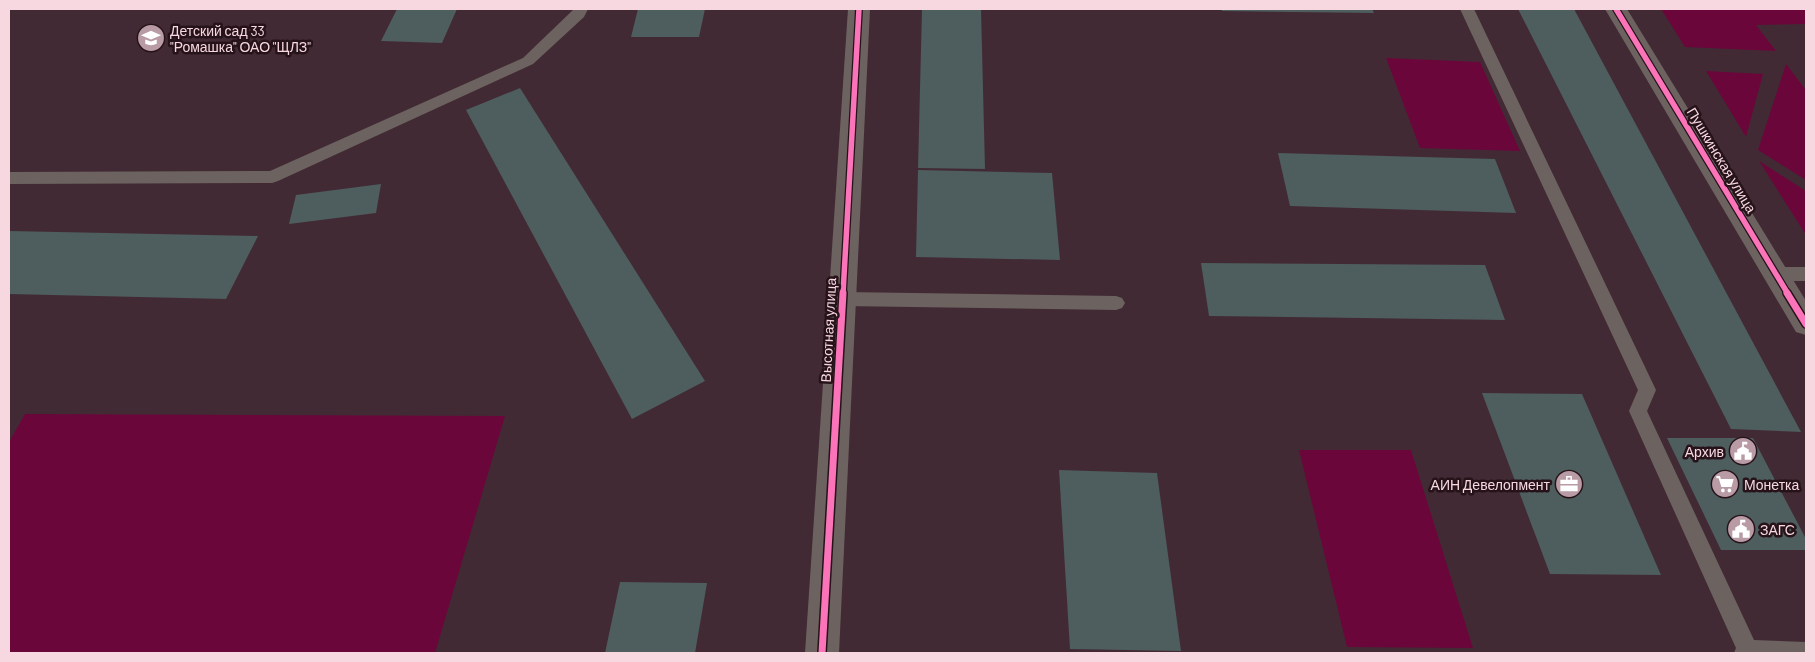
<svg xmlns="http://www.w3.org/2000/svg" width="1815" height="662" viewBox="0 0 1815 662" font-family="Barlow,sans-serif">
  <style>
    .green { fill: #6b063b }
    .building { fill: #4e5d5d }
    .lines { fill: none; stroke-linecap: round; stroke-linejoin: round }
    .service { fill: #6c6360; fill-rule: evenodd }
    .minor { fill: #6c6360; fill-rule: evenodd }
    .tertiary { fill: #6c6360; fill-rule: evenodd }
    .cycleway-far1-casing { stroke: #261219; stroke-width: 8 }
    .cycleway-casing { stroke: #261219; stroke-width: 10 }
    .cycleway-far1 { stroke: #fb73b8; stroke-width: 5.5 }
    .cycleway { stroke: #fb73b8; stroke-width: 7 }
    .labels { text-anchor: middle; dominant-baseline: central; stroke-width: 5; stroke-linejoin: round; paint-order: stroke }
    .poi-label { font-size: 14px; fill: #f7d8e1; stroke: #261219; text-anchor: start }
    .street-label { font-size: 14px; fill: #f7d8e1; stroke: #261219 }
  </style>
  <rect width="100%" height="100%" fill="#422a34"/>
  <g class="green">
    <path d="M1661,9H1806V24L1756,25L1776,51L1685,47Z"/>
    <path d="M1386,58L1480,62L1520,151L1420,148Z"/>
    <path d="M1786,64L1806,90V180L1758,150Z"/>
    <path d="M1706,71L1763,74L1746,137Z"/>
    <path d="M1759,161L1806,191V235Z"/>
    <path d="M25,414L505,416L435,653H9V442Z"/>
    <path d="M1299,450H1411L1473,648L1347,647Z"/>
  </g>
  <g class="building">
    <path d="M397,9H457L442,43L381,41Z"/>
    <path d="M638,9H705L699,37H631Z"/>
    <path d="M922,9H981L985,169L918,168Z"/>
    <path d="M1221,9H1372L1374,13L1222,11Z"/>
    <path d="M1518,9H1574L1801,432L1731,429Z"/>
    <path d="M520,88L705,381L632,419L466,110Z"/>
    <path d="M1278,153L1495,159L1516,213L1290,206Z"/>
    <path d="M918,170L1052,173L1060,260L916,257Z"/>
    <path d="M381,184L376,213L289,224L296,195Z"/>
    <path d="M9,231L258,236L226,299L9,294Z"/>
    <path d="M1201,263L1485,265L1505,320L1209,316Z"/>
    <path d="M1482,393L1582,394L1661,575L1550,574Z"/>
    <path d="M1667,438H1753L1806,539V550H1721Z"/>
    <path d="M1059,470L1157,473L1181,651L1070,649Z"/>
    <path d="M620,582L707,583L695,653H605Z"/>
  </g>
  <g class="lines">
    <g class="service">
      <path d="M574,9H588L584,17L533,64L278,181L272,183L9,184V172L270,171L523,58Z"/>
      <path d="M1460,9H1474L1656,390L1647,411L1754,640L1806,642V653H1734L1736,648L1629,411L1638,390Z"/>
      <path d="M1775,267H1806V281H1775L1769,279L1767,274L1769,269Z"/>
      <path d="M843,292L1116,296L1122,298L1125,303L1122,308L1116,310L843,306L837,304L834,299L837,294Z"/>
    </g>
    <path class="minor" d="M848,9H870L839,653H805Z"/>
    <path class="tertiary" d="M1605,9H1627L1806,301V335L1796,332Z"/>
    <g class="cycleway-far1-casing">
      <g id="cycleway-far1">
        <path d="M1616,9L1788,294"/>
        <path d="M843,294L859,9"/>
      </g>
    </g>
    <g class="cycleway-casing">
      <g id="cycleway">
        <path d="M1787,293L1806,324"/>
        <path d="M822,653L843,293"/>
      </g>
    </g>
    <use href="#cycleway-far1" class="cycleway-far1"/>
    <use href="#cycleway" class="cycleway"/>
  </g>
  <defs>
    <g id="school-disc" transform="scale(1.4375)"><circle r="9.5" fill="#b89ba4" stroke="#261219"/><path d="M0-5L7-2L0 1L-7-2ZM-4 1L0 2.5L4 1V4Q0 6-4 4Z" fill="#fff"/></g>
    <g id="civic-disc" transform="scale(1.4375)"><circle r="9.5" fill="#b89ba4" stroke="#261219"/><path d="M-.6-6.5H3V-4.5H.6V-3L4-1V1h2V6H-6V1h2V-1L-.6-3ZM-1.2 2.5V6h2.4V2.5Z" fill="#fff"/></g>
    <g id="office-disc" transform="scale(1.4375)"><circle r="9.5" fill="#b89ba4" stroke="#261219"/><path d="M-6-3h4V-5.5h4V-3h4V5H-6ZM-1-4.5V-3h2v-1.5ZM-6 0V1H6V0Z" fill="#fff"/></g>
    <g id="supermarket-disc" transform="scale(1.4375)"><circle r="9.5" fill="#b89ba4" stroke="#261219"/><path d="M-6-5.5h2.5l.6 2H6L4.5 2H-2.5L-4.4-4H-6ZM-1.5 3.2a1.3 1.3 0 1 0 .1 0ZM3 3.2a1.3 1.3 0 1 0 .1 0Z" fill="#fff"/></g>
  </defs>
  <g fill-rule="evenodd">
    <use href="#school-disc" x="151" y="38"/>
    <use href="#civic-disc" x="1743" y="451"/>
    <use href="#office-disc" x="1569" y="484"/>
    <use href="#supermarket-disc" x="1725" y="484"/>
    <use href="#civic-disc" x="1741" y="529"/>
  </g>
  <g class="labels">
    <g class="poi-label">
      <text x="170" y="30">Детский сад 33<tspan x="170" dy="16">"Ромашка" ОАО "ЩЛЗ"</tspan></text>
      <text x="1724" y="451" text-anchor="end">Архив</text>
      <text x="1550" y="484" text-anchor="end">АИН Девелопмент</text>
      <text x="1744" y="484">Монетка</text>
      <text x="1760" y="529">ЗАГС</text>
    </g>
    <g class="street-label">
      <text transform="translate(1722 160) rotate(59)">Пушкинская улица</text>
      <text transform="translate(828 330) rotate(-87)">Высотная улица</text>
    </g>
  </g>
  <rect width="1815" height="662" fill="none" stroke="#f7d8e1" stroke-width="20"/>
</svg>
